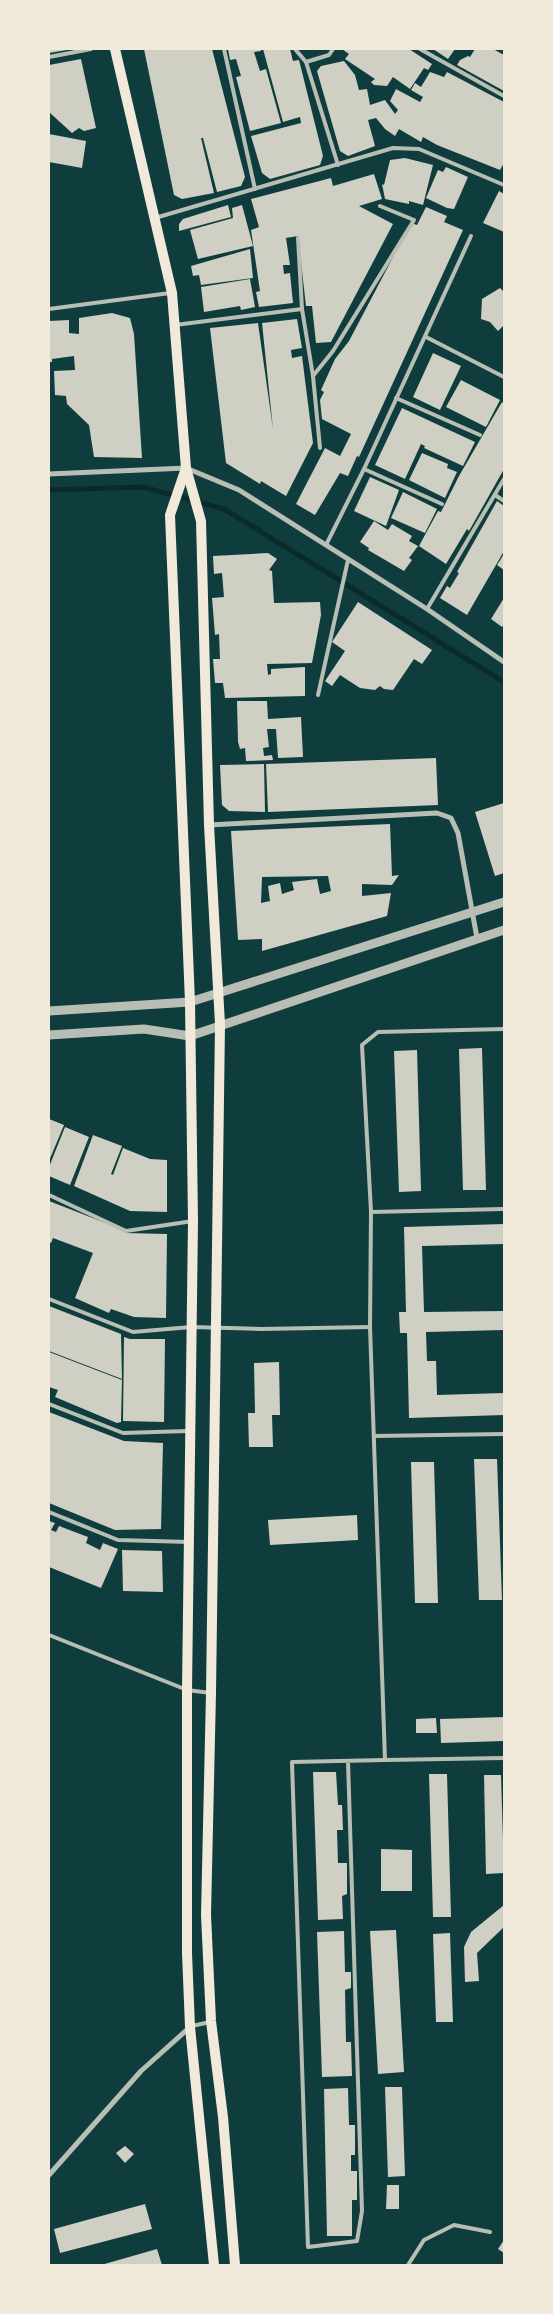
<svg xmlns="http://www.w3.org/2000/svg" width="553" height="2314" viewBox="0 0 553 2314" font-family="Commissioner,sans-serif">
  <style>
    .lines { fill: none; stroke-linecap: round; stroke-linejoin: round }
    .stream { stroke: #0a2a2b; stroke-width: 5 }
    .building { fill: #cfcfc3; fill-rule: evenodd }
    .service { stroke: #b8beb3; stroke-width: 4 }
    .minor { stroke: #b8beb3; stroke-width: 5 }
    .tertiary { stroke: #b8beb3; stroke-width: 9 }
    .secondary { stroke: #f1e9da; stroke-width: 10 }
  </style>
  <rect width="100%" height="100%" fill="#0f3d3e"/>
  <g class="lines">
    <path class="stream" d="M49,490L143,487L224,509L504,682"/>
  </g>
  <g class="building">
    <path d="M49,49H67V50L49,53Z"/>
    <path d="M144,49H212L245,177L241,186L217,192L203,138H201L214,193L182,199L174,195Z"/>
    <path d="M228,49H260L261,51L254,52L260,71L266,69L281,123L250,131L236,77L241,76L236,59L230,60Z"/>
    <path d="M263,49H290L293,61L299,60L323,156L320,165L270,179L262,173L251,136L301,123L300,117L283,122Z"/>
    <path d="M342,49H409L432,64L428,70L424,68L410,89L393,77L387,86L374,85L371,82L375,79L345,59L349,54Z"/>
    <path d="M433,49H455L448,59Z"/>
    <path d="M475,49H493L504,55V91L457,65L460,60L468,56L470,57Z"/>
    <path d="M81,59L96,128L84,131L79,128L72,133L49,112V65Z"/>
    <path d="M344,61L355,75L359,90L367,89L370,105L385,100L395,114L398,110L390,101L396,89L420,102L423,97L411,90L415,83L421,87L430,72L444,77L447,72L504,102V163L500,170L437,145L423,137L421,142L399,129L395,136L385,129L376,118L368,120L375,146L348,156L340,151L317,71L321,66Z"/>
    <path d="M49,134L86,141L82,168L49,162Z"/>
    <path d="M405,158L433,165L423,205L409,201V204L385,199L382,184L384,185L390,160Z"/>
    <path d="M446,167L468,177L454,209L447,208L426,198L438,170L443,172Z"/>
    <path d="M374,174L382,199L359,206L393,224L331,342L316,343L312,306H306L298,236L286,238L290,265H283L284,274L290,273L293,303L259,307L256,292L260,291L251,230L259,227L251,199L331,178L333,186Z"/>
    <path d="M499,191L504,194V232L483,223Z"/>
    <path d="M228,205L231,217L179,231V224L183,219Z"/>
    <path d="M242,205L253,246L198,259L190,230L233,218L232,208Z"/>
    <path d="M426,207L447,216L444,222L463,230L359,457L357,456L348,476L340,473L315,515L296,504L325,448L340,456L351,434L322,419L320,400L324,392L321,390L335,359L349,341L411,223L417,225Z"/>
    <path d="M250,249L253,278L201,285L199,275L193,276L191,266Z"/>
    <path d="M250,279L255,307L241,310L240,306L204,312L201,287Z"/>
    <path d="M500,288L504,292V325L498,331L490,322L481,319L482,299Z"/>
    <path d="M112,313L130,318L134,334L142,458L94,457L89,425L67,404L66,396L55,395L54,371L75,370L74,356L52,359V362H49V321L69,320V333L79,334V318Z"/>
    <path d="M297,319L302,348L291,350L292,358L302,356L313,443L286,496L261,481L260,484L226,463L210,328L258,323L273,429L262,323Z"/>
    <path d="M433,353L461,366L440,410L413,397Z"/>
    <path d="M461,380L500,400L486,427L446,407Z"/>
    <path d="M502,402L504,404V469L469,531L467,529L446,564L419,546L438,511L441,512L459,476Z"/>
    <path d="M402,408L475,442L463,466L424,448L425,446L421,444L405,479L375,465Z"/>
    <path d="M422,453L448,464L447,468L457,472L445,498L409,480Z"/>
    <path d="M370,477L399,490L386,526L354,511Z"/>
    <path d="M403,492L437,509L425,533L391,518Z"/>
    <path d="M497,501L504,506V551L467,615L440,598L447,586L450,588L459,573L457,572Z"/>
    <path d="M374,521L388,530L392,524L412,536L409,541L418,546L409,558L412,560L404,571L368,550L369,548L360,542Z"/>
    <path d="M268,553L277,559L269,570L272,571L274,603L320,602L321,615L312,663L267,664L268,675L271,674V669L305,667V696L225,698L223,683H215L213,659H220L219,634L215,635L212,598L224,597L222,573L214,574L213,556Z"/>
    <path d="M504,554V570L497,565Z"/>
    <path d="M504,598V624L502,627L491,619Z"/>
    <path d="M358,602L432,650L422,664L414,659L393,690L384,689L380,686L375,690L360,688L340,675L332,686L325,681L345,651L332,642Z"/>
    <path d="M237,701H267L268,719L301,717L303,757L278,758L276,729H267L269,747L263,748L264,756L272,755L273,760L246,761L245,748L240,749L238,742Z"/>
    <path d="M436,758L438,805L268,812L266,764Z"/>
    <path d="M264,764L265,812L229,811L222,805L220,765Z"/>
    <path d="M504,803V873L495,876L475,812Z"/>
    <path d="M390,824L392,876L399,875L392,885L362,884V896L391,893L387,916L262,951V939L238,940L231,831ZM328,876L331,891L320,894L317,879L292,882L294,890L282,894L280,883L268,886L270,901L261,903L262,877Z"/>
    <path d="M482,1048L486,1190H463L459,1049Z"/>
    <path d="M417,1050L421,1191L399,1192L394,1051Z"/>
    <path d="M49,1119L64,1125L49,1161Z"/>
    <path d="M65,1127L89,1137L70,1185L49,1176V1167Z"/>
    <path d="M93,1135L122,1146L111,1174L113,1175L123,1148L150,1159L167,1160V1212L130,1211L74,1186Z"/>
    <path d="M49,1201L126,1231L125,1233L167,1234L166,1318L134,1317L111,1309L109,1313L75,1298L93,1253L53,1238L51,1243L49,1242Z"/>
    <path d="M504,1224V1244L422,1246L424,1312L504,1311V1330L426,1332L427,1361H436L437,1395L504,1393V1415L409,1418L407,1333H400L399,1312H406L404,1227Z"/>
    <path d="M49,1306L121,1334L122,1379L49,1351Z"/>
    <path d="M124,1337L130,1339H165L164,1422L123,1421Z"/>
    <path d="M49,1352L122,1380L121,1422L117,1423L55,1397L58,1390L49,1387Z"/>
    <path d="M279,1362L280,1415H272L273,1447H249L248,1413H255L254,1363Z"/>
    <path d="M49,1412L124,1441L163,1443L161,1529L115,1530L49,1503Z"/>
    <path d="M474,1459H497L502,1600H479Z"/>
    <path d="M411,1462H434L438,1603H415Z"/>
    <path d="M357,1515L358,1540L270,1545L268,1520Z"/>
    <path d="M49,1521L55,1523L51,1530L56,1532L59,1526L88,1537L86,1543L100,1550L103,1543L118,1549L101,1588L49,1567Z"/>
    <path d="M122,1550L162,1551L163,1592L123,1591Z"/>
    <path d="M504,1717V1741L441,1743L440,1719Z"/>
    <path d="M436,1718L437,1733H416V1719Z"/>
    <path d="M313,1772H336L338,1805H342L343,1830H337L338,1863H347V1894L342,1896L343,1919L318,1920Z"/>
    <path d="M429,1774H447L451,1917H433Z"/>
    <path d="M484,1775H501L504,1873L486,1874Z"/>
    <path d="M381,1849L412,1850V1891H381Z"/>
    <path d="M504,1905V1927L477,1953L479,1981L465,1982L464,1947L471,1932Z"/>
    <path d="M396,1930L404,2072L378,2074L370,1931Z"/>
    <path d="M344,1931L345,1972H351V1988L345,1990L346,2042H351L352,2076L322,2077L317,1932Z"/>
    <path d="M450,1933L453,2022H436L433,1934Z"/>
    <path d="M385,2087H402L405,2176L388,2177Z"/>
    <path d="M348,2088L349,2125H355V2155H351V2171H357V2200H352V2236H327L324,2089Z"/>
    <path d="M125,2146L134,2154L125,2163L116,2153Z"/>
    <path d="M387,2185H399V2209H386Z"/>
    <path d="M145,2204L152,2229L60,2253L54,2229Z"/>
    <path d="M504,2240V2253L498,2249Z"/>
    <path d="M157,2249L162,2265H101Z"/>
  </g>
  <g class="lines">
    <g class="service">
      <path d="M224,49L255,189"/>
      <path d="M295,49L306,62"/>
      <path d="M333,49L329,55L306,62L338,165"/>
      <path d="M420,49L504,96"/>
      <path d="M49,57L91,49"/>
      <path d="M155,218L393,148L419,149L504,185"/>
      <path d="M298,238L302,309L313,376L320,448"/>
      <path d="M49,309L170,293"/>
      <path d="M175,325L302,309"/>
      <path d="M426,337L504,377"/>
      <path d="M313,376L333,351L414,220L380,206"/>
      <path d="M396,398L480,435"/>
      <path d="M364,469L442,504"/>
      <path d="M495,495L504,501"/>
      <path d="M326,545L364,469L471,236"/>
      <path d="M427,609L504,479"/>
      <path d="M318,695L348,560"/>
      <path d="M49,1195L126,1231L193,1221"/>
      <path d="M504,1209L371,1212L370,1327L385,1760L504,1758"/>
      <path d="M371,1212L362,1045L378,1032L504,1029"/>
      <path d="M49,1299L133,1332L191,1327L261,1329L370,1327"/>
      <path d="M49,1404L123,1433L188,1431"/>
      <path d="M374,1436L504,1434"/>
      <path d="M49,1512L118,1540L189,1542"/>
      <path d="M49,1635L187,1690L211,1693"/>
      <path d="M348,1761L362,2211L357,2241L308,2247L292,1762L385,1760"/>
      <path d="M192,2026L210,2022"/>
      <path d="M408,2265L424,2240L454,2225L490,2232"/>
    </g>
    <g class="minor">
      <path d="M49,474L186,468L239,490L427,609L504,662"/>
      <path d="M209,825L437,813L451,818L458,833L477,938"/>
      <path d="M49,2175L141,2071L190,2027"/>
    </g>
    <g class="tertiary">
      <path d="M49,1011L190,1002L504,902"/>
      <path d="M49,1035L144,1029L190,1036L504,930"/>
    </g>
    <g class="secondary">
      <path d="M115,49L172,293L186,468L201,521L209,825L220,1024L211,1693L206,1915L211,2021L223,2117L235,2265"/>
      <path d="M186,468L170,515L190,1002L193,1221L187,1690V1953L190,2027L214,2265"/>
    </g>
  </g>
  <rect width="553" height="2314" fill="none" stroke="#f1e9da" stroke-width="100"/>
</svg>
